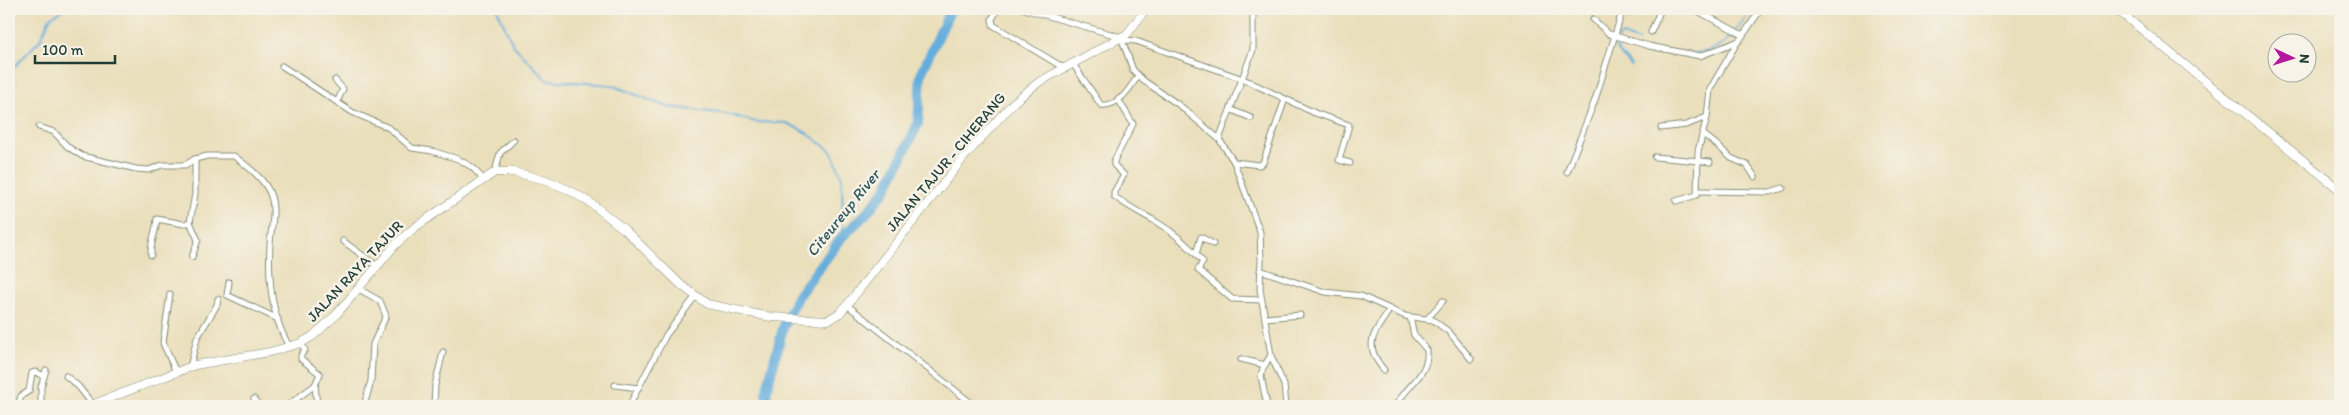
<svg xmlns="http://www.w3.org/2000/svg" width="2349" height="415" viewBox="0 0 2349 415" font-family="Itim,sans-serif">
  <style>
    .lines { fill: none; stroke-linecap: round; stroke-linejoin: round }
    .stream { stroke: #65addc; stroke-width: 2 }
    .river { stroke: #65addc; stroke-width: 10 }
    .minor-casing { stroke: #848e78; stroke-width: 7 }
    .secondary-casing { stroke: #848e78; stroke-width: 9 }
    .primary-casing { stroke: #848e78; stroke-width: 9 }
    .minor { stroke: #fff; stroke-width: 5 }
    .secondary { stroke: #fff; stroke-width: 8 }
    .primary { stroke: #fff; stroke-width: 8 }
    .labels { text-anchor: middle; dominant-baseline: central; stroke-width: 5; stroke-linejoin: round; paint-order: stroke }
    .street-label { font-size: 15px; fill: #1f3d34; stroke: #f7f3e8 }
    .water-label { font-size: 16px; font-style: italic; fill: #30595e; stroke: #f7f3e8 }
  </style>
  <rect width="100%" height="100%" fill="#f7f3e8"/>
  <filter id="ink" filterUnits="userSpaceOnUse"><feTurbulence type="fractalNoise" baseFrequency=".02" numOctaves="2"/><feDisplacementMap in="SourceGraphic" scale="10" xChannelSelector="R" yChannelSelector="G"/><feConvolveMatrix kernelMatrix="1 2 1 2 8 2 1 2 1" color-interpolation-filters="sRGB"/></filter>
  <filter id="wash" filterUnits="userSpaceOnUse"><feTurbulence type="fractalNoise" baseFrequency=".0096" numOctaves="4" result="noise"/><feDisplacementMap in="SourceGraphic" scale="20" xChannelSelector="R" yChannelSelector="G"/><feGaussianBlur stdDeviation="1.12" result="paint"/><feColorMatrix in="noise" values="0 0 0 0 0 0 0 0 0 0 0 0 0 0 0 0 0 1.4 0 .05"/><feComposite in="paint" operator="in"/></filter>
  <g filter="url(#wash)">
    <rect width="100%" height="100%" fill="#eadfbb"/>
    <g class="lines">
      <g class="stream">
        <path d="M497,9L513,45L547,80L611,85L668,107L727,114L756,122L787,123L807,133L832,152L842,178L843,236"/>
        <path d="M1695,53C1722,53 1738,30 1751,9"/>
        <path d="M1631,66C1625,57 1606,46 1622,35L1639,41"/>
        <path d="M9,70L14,67L40,40L50,18L64,9"/>
      </g>
      <path class="river" d="M769,406L766,392L783,328L797,297L843,236L865,215L886,189L918,124L921,74L951,9"/>
    </g>
  </g>
  <g filter="url(#ink)">
    <g class="lines">
      <g class="minor-casing">
        <g id="minor">
          <path d="M998,9L992,19L993,25L1064,68"/>
          <path d="M1024,9L1121,37L1133,70L1144,81L1179,105L1219,139L1234,162L1260,232L1261,260L1260,289L1271,355L1263,368L1261,376L1267,406"/>
          <path d="M1694,9L1741,34"/>
          <path d="M1593,19L1609,34L1649,46L1700,56L1739,41L1761,9"/>
          <path d="M1651,32L1661,9"/>
          <path d="M1122,40L1136,41L1243,79L1315,113L1349,125L1339,160L1350,163"/>
          <path d="M1073,64L1101,105C1119,107 1130,88 1138,76"/>
          <path d="M282,66L352,112L389,128L412,148L432,151L458,159L472,167L483,179"/>
          <path d="M335,80L343,89L337,102"/>
          <path d="M1118,99L1133,124L1114,161V165L1124,175L1114,192V196C1128,207 1143,214 1158,223C1175,233 1190,247 1203,262L1198,270L1232,299L1261,300"/>
          <path d="M1232,110L1251,118"/>
          <path d="M39,127L54,132L68,147L82,156L136,169L149,170L162,165H185L195,159L207,156H234C247,166 261,176 269,191C277,209 271,226 270,245C268,279 272,317 289,346"/>
          <path d="M1661,128L1686,125L1707,117"/>
          <path d="M1703,134L1717,145L1731,158L1747,165L1755,177"/>
          <path d="M1219,139L1253,50V9"/>
          <path d="M1655,157L1710,162"/>
          <path d="M1234,162L1259,165L1263,163L1285,99"/>
          <path d="M495,172L500,153L514,140"/>
          <path d="M1567,172L1595,100L1623,9"/>
          <path d="M1698,191L1770,192L1783,188"/>
          <path d="M1676,201L1697,195L1698,151L1707,117L1710,89L1738,41"/>
          <path d="M343,241L377,266"/>
          <path d="M1196,254L1201,237L1213,244"/>
          <path d="M151,255C150,243 156,232 157,219L184,224L190,222"/>
          <path d="M192,257L198,240L190,222L195,194V159"/>
          <path d="M1260,270L1325,292L1361,296L1405,316L1433,320L1449,332L1471,359"/>
          <path d="M229,282L227,295L278,319"/>
          <path d="M357,288L380,301L386,316L373,344L371,381L364,406"/>
          <path d="M170,294L163,343L176,372"/>
          <path d="M847,305L975,406"/>
          <path d="M1265,318L1300,315"/>
          <path d="M1427,319L1443,301"/>
          <path d="M301,343L305,350L301,355V359L320,374L315,385L317,406"/>
          <path d="M1271,356L1284,385L1286,406"/>
          <path d="M1241,359L1265,365"/>
          <path d="M190,367L197,338L217,305L218,299"/>
          <path d="M1384,370C1362,344 1374,334 1390,309"/>
          <path d="M66,376L78,386L93,405"/>
          <path d="M615,385L638,388"/>
          <path d="M254,399L259,406"/>
          <path d="M18,406L21,396L29,391L32,373L36,372L44,376"/>
          <path d="M41,406V387L46,370"/>
          <path d="M287,406L315,385"/>
          <path d="M434,406L435,385L443,352"/>
          <path d="M629,406L666,335L695,297"/>
          <path d="M1396,406C1405,386 1430,375 1427,350L1414,335L1410,317"/>
        </g>
      </g>
      <g class="secondary-casing">
        <path id="secondary" d="M89,406L195,365L270,352L301,343L313,336L336,315L396,244L414,228L495,172H513L546,180L571,191L592,204L625,230L681,285L707,304L771,317L828,320L840,313L847,305L965,156L1014,102L1039,82L1127,34L1146,9"/>
      </g>
      <g class="primary-casing">
        <path id="primary" d="M2116,9L2340,190"/>
      </g>
      <use href="#minor" class="minor"/>
      <use href="#secondary" class="secondary"/>
      <use href="#primary" class="primary"/>
    </g>
  </g>
  <g class="labels">
    <g class="street-label">
      <text transform="translate(946 162) rotate(-50)">JALAN TAJUR - CIHERANG</text>
      <text transform="translate(355 271) rotate(-47)">JALAN RAYA TAJUR</text>
    </g>
    <g class="water-label">
      <text transform="translate(843 213) rotate(-51)">Citeureup River</text>
    </g>
  </g>
  <rect width="2349" height="415" fill="none" stroke="#f7f3e8" stroke-width="30"/>
  <g transform="translate(2292 58) rotate(94)"><circle r="24" fill="#f7f3e8" stroke="#a1aaa0"/>
  <path d="M0-4L9 19L0 12L-9 19Z" fill="#b5179e"/>
  <text y="-8" font-size="14" font-weight="bold" text-anchor="middle" fill="#1f3d34">N</text>
  </g>
  <path d="M35 55v8h80v-8" fill="none" stroke="#1f3d34" stroke-width="2.5"/>
  <text x="42" y="55" font-size="15" fill="#1f3d34" stroke="#f7f3e8" stroke-width="4" paint-order="stroke">100 m</text>
</svg>
